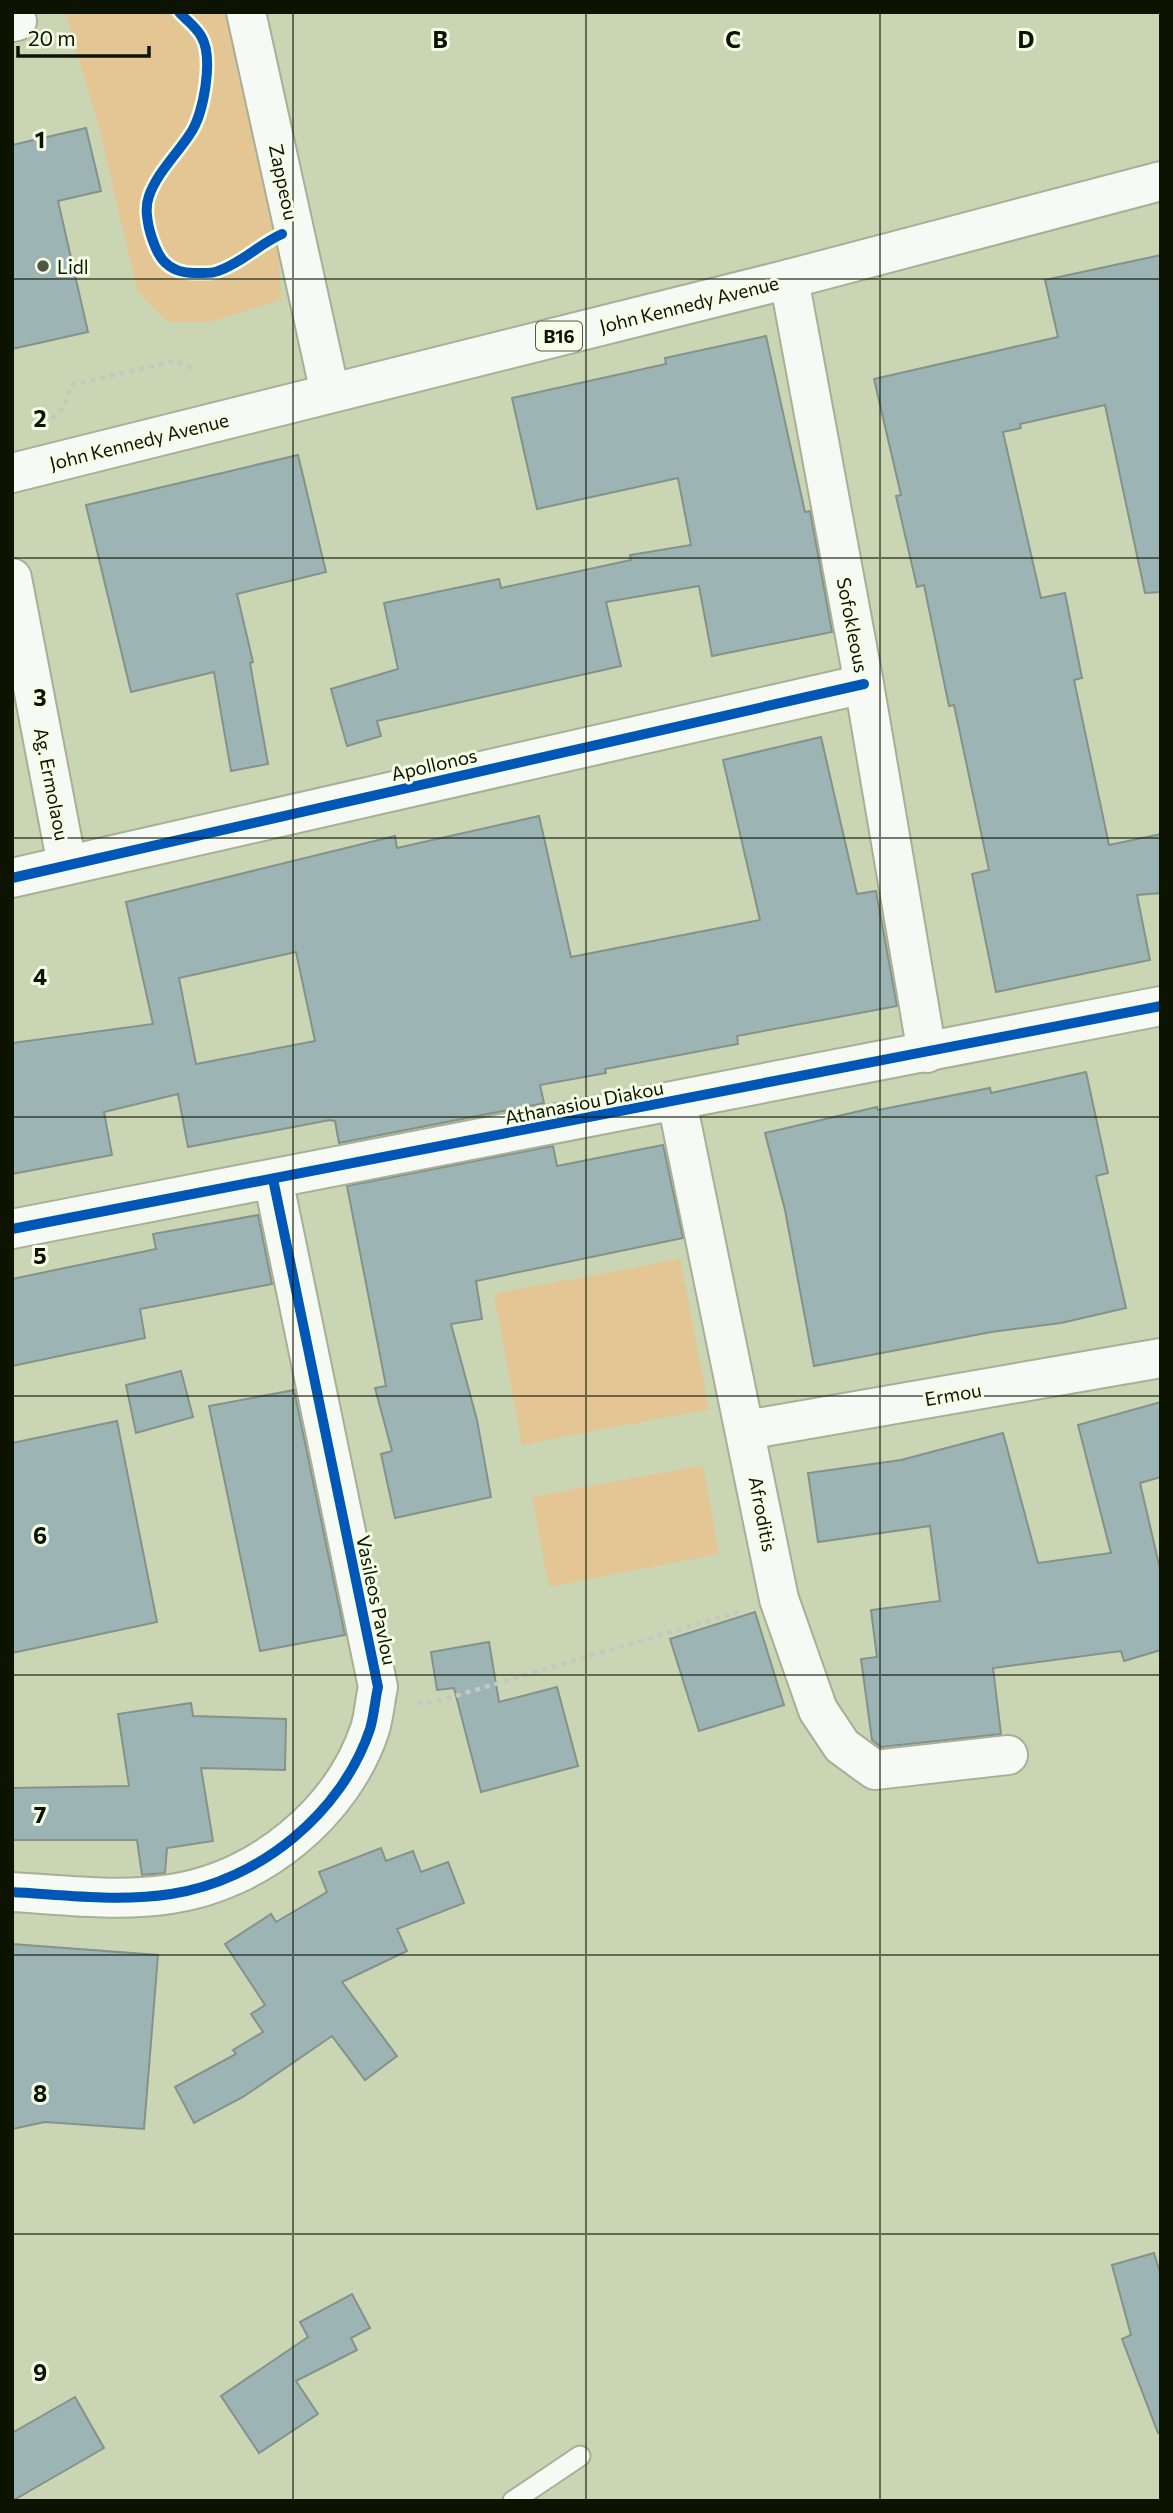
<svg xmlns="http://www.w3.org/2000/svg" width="1173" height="2513" viewBox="0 0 1173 2513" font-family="Commissioner,sans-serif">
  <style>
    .green { fill: #e4c594 }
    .building { fill: #9cb5b4; stroke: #84928b; stroke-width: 2; fill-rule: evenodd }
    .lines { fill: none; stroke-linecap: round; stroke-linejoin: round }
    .lane-casing { stroke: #a7b096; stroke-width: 23 }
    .street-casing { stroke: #a7b096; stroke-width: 42 }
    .primary-casing { stroke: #a7b096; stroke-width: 42 }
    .path { stroke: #c5c8bf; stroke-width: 4.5; stroke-dasharray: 5 5; stroke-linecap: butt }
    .lane { stroke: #f7f9f4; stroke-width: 19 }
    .street { stroke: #f7f9f4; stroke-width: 38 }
    .primary { stroke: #f7f9f4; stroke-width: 38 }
    .cycleway-casing { stroke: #f5fee6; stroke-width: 15 }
    .cycleway { stroke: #0057b8; stroke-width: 10 }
    .grid { fill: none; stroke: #0c1300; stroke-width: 2; stroke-opacity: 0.55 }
    .poi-dot { fill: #4e573f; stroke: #f5fee6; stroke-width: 2.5 }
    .labels { text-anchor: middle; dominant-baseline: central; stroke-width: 6; stroke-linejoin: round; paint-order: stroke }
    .shield { fill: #f5fee6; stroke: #525a45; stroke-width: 2 }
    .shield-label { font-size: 18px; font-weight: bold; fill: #0c1300 }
    .street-label { font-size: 19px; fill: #0c1300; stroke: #f5fee6 }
    .poi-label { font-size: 19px; fill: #0c1300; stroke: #f5fee6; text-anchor: start }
    .grid-label { font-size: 23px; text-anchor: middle; font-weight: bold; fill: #0c1300; stroke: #f5fee6; stroke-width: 6; stroke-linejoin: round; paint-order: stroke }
  </style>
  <rect width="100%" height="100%" fill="#cad5b4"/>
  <g class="green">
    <path d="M65,12H227L278,244L281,300L210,322H168L138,292L99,128Z"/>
    <path d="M680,1259L709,1409L522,1445L494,1294Z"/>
    <path d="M703,1465L719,1554L549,1587L532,1497Z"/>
  </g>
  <g class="building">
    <path d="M86,128L101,191L58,201L88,332L12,349V145Z"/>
    <path d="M1161,255V592L1145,593L1105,405L1020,424L1021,428L1003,432L1041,598L1065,593L1082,678L1074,680L1109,845L1161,834V893L1137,895L1150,960L996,992L972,874L989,870L954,705L949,706L924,585L917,587L896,496L901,495L874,379L1058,337L1045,280Z"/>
    <path d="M766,336L805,512L810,511L832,632L712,656L699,586L606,602L621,666L377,721L381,736L347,746L331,689L398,669L384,603L499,579L501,588L631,560L630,555L691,545L678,478L537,509L512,398L666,364L665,358Z"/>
    <path d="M298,455L326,572L237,594L253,662L250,663L268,764L231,771L214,672L131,692L86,505Z"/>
    <path d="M821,737L857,894L876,891L897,1006L737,1036L738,1044L605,1069L606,1073L540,1085L544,1103L339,1143L335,1121L330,1120L188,1147L178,1094L104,1112L112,1155L12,1174V1043L153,1024L126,902L395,836L397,848L539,816L571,957L760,920L723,760ZM296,952L315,1041L196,1064L179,978Z"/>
    <path d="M1086,1072L1108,1173L1096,1176L1126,1308L1061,1323L991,1332L814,1366L785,1210L765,1133L877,1107L878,1110L990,1088L991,1093Z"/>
    <path d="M663,1145L683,1238L476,1281L482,1319L451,1324L477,1420L491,1497L395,1518L381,1454L392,1451L375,1388L386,1386L347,1186L553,1146L557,1166Z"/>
    <path d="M258,1215L272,1284L140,1309L145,1338L12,1366V1279L156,1249L153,1234Z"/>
    <path d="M181,1371L193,1417L136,1433L126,1385Z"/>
    <path d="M294,1390L345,1635L260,1651L209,1406Z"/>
    <path d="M1161,1402V1477L1140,1483L1161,1573V1650L1124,1661L1121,1651L993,1668L1001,1734L881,1747L872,1740L861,1659L877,1657L871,1610L940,1601L930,1526L818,1542L808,1473L901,1460L1003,1433L1038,1563L1111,1553L1078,1425Z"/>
    <path d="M117,1421L157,1622L12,1653V1443Z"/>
    <path d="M755,1612L784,1705L699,1731L670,1639Z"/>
    <path d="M489,1642L499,1702L557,1687L578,1766L481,1792L454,1688L437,1690L431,1652Z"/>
    <path d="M191,1703L193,1716L286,1719L285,1770L201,1768L213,1841L167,1848L165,1873L142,1875L137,1840H12V1788L129,1786L118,1714Z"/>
    <path d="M381,1848L386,1861L413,1851L421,1872L448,1862L464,1903L397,1929L407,1951L342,1982L397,2056L365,2080L332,2036L243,2097L194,2123L175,2087L236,2054L233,2050L263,2032L251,2014L265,2005L225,1944L271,1914L276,1922L327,1892L319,1872Z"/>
    <path d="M12,1944L158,1955L144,2129L45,2122L12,2129Z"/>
    <path d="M1154,2253L1161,2276V2432L1158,2433L1122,2339L1131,2335L1112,2265Z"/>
    <path d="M352,2294L370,2328L351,2338L357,2350L296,2381L318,2414L259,2453L221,2396L308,2337L300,2322Z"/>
    <path d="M75,2397L104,2448L12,2501V2433Z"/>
  </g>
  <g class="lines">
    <g class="lane-casing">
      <path id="lane" d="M513,2501L580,2456"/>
    </g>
    <g class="street-casing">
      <g id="street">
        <path d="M246,12L330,393"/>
        <path d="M12,22L17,21"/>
        <path d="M789,279L864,684L927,1053"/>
        <path d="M12,578L67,865"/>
        <path d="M12,878L864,684"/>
        <path d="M677,1102L779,1599L818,1710L842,1746L875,1770L1008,1755"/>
        <path d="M12,1229L1161,1006"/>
        <path d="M746,1430L1161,1358"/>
        <path d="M12,1892C65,1895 119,1902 171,1894C259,1881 342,1813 370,1729C374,1716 375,1700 378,1687L273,1179"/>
      </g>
    </g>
    <g class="primary-casing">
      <path id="primary" d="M12,473L789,279L1161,181"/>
    </g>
    <g class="path">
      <path d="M179,12C186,20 196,27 201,36C220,67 197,125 178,151C167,166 150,183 148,201C136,277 204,294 254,250"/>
      <path d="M52,419L64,407L71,385L175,361L194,369"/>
      <path d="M417,1703L435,1702L738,1612"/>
    </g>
    <use href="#lane" class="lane"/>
    <use href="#street" class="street"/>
    <use href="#primary" class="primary"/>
    <g class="cycleway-casing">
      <g id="cycleway">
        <path d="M179,12C186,20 196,27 201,36C214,57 204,114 190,134C177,154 157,173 149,196C145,207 147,218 149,228C156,255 165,274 197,273C203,273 211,274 218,271C242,263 259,244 282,234"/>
        <path d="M12,878L864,684"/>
        <path d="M12,1229L1161,1006"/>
        <path d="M12,1892C65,1895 119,1902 171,1894C259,1881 342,1813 370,1729C374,1716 375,1700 378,1687L273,1179"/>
      </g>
    </g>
    <use href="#cycleway" class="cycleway"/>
  </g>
  <path class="grid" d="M293,12V2501M586,12V2501M880,12V2501M12,279H1161M12,558H1161M12,838H1161M12,1117H1161M12,1396H1161M12,1675H1161M12,1955H1161M12,2234H1161"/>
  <circle class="poi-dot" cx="43" cy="266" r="7"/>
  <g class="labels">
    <rect class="shield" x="536" y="321.5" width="46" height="29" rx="5"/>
    <g class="shield-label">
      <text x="559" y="336">B16</text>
    </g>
    <g class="street-label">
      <text transform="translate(284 182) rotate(78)">Zappeou</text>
      <text transform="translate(689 304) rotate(-14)">John Kennedy Avenue</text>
      <text transform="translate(139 441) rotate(-14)">John Kennedy Avenue</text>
      <text transform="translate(853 625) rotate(79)">Sofokleous</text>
      <text transform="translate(434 764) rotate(-13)">Apollonos</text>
      <text transform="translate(52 784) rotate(79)">Ag. Ermolaou</text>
      <text transform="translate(584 1102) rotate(-11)">Athanasiou Diakou</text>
      <text transform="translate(953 1394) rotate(-10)">Ermou</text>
      <text transform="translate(763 1514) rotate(79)">Afroditis</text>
      <text transform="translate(377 1600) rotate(78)">Vasileos Pavlou</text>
    </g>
    <g class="poi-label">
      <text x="57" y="266">Lidl</text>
    </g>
  </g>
  <g class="grid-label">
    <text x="440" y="48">B</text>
    <text x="733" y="48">C</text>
    <text x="1026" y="48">D</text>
    <text x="40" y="148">1</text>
    <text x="40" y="427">2</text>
    <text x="40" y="706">3</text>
    <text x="40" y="985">4</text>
    <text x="40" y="1264">5</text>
    <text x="40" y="1544">6</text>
    <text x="40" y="1823">7</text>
    <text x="40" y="2102">8</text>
    <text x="40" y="2381">9</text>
  </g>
  <rect width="1173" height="2513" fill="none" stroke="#0c1300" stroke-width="28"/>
  <path d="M18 46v10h131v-10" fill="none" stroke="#0c1300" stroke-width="3.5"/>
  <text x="28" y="46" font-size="21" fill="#0c1300" stroke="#f5fee6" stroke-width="5" paint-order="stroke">20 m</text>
</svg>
